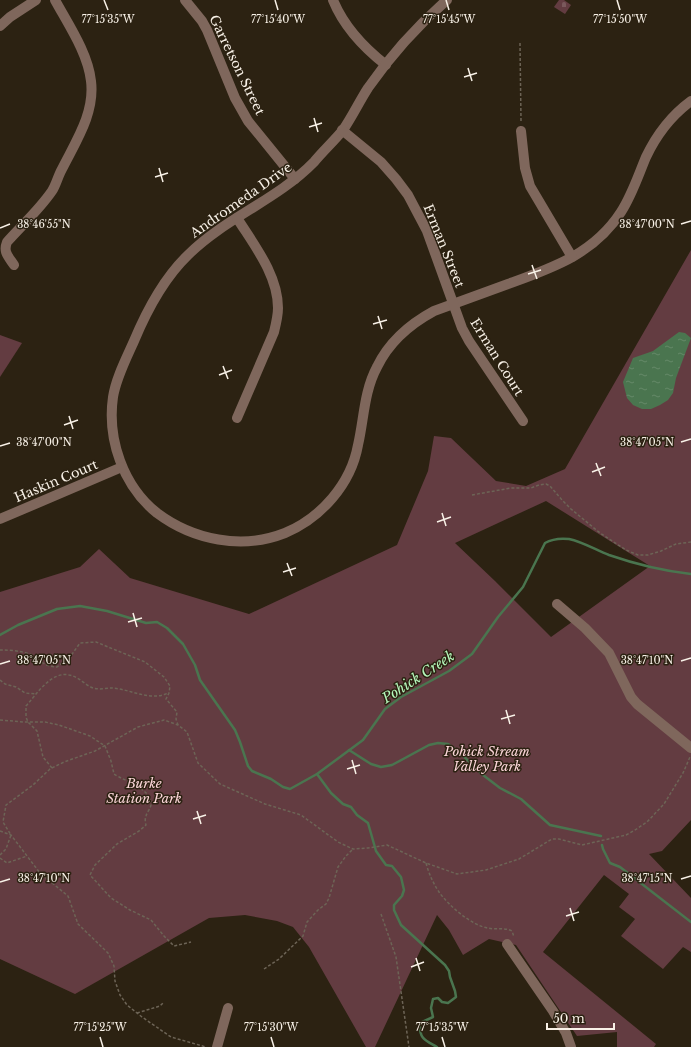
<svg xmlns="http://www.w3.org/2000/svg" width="691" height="1047" viewBox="0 0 691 1047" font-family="'Libre Baskerville',serif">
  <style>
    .cemetery { fill: url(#cemetery-stones) }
    .park { fill: #633c41; fill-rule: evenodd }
    .water { fill: url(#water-ripples) }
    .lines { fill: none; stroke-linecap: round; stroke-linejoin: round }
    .stream { stroke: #4a754f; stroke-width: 2.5 }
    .path { stroke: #6d6456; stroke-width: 1.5; stroke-dasharray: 3 2; stroke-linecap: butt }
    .minor { stroke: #7f675c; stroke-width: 10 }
    .ticks { fill: none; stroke: #f8f1e7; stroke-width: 1.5 }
    .labels { text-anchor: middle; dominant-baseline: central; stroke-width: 3; stroke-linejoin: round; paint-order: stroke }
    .street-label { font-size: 13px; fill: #f8f1e7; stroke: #2c2212 }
    .park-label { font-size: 13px; font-style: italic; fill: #fbd5d8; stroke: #2c2212 }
    .water-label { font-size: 14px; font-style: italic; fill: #b5f8bb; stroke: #2c2212 }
    .ticks-label { font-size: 10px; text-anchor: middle; fill: #f8f1e7; stroke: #2c2212; stroke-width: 3; stroke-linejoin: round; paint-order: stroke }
  </style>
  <defs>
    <pattern id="cemetery-stones" width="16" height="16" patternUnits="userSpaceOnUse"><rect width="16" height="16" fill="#633c41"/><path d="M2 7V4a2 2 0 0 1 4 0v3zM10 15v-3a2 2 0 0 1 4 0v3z" fill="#7a595c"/></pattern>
    <pattern id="water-ripples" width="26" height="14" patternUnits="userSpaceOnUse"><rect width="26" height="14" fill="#4a754f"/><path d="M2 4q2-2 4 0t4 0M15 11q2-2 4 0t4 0" fill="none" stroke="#658968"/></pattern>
  </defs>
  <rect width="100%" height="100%" fill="#2c2212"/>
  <path class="cemetery" d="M559,0H564L571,5L565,14L554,7Z"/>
  <g class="park">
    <path d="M691,250V820L662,851L649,854L691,898V952L683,947L663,969L621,936L635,919L619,907L629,894L604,875L543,952L656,1044L654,1047H617V1032L577,1036L516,945L489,939L463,955L449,930L437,915L375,1047H366L309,947L293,927L277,921L245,915L209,918L75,994L0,959V592L80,567L99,549L130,578L249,614L397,545L428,471L434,436L451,438L496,481L526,486L565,469ZM546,501L650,566L551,637L495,581L455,543Z"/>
    <path d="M0,335L22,343L0,377Z"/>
  </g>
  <path class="water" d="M679,332L685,333L691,338L676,378L673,393L668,400L660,405L651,409H642L633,405L627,398L623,382L633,358L653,351Z"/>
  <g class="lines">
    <g class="stream">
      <path d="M0,635L18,625L57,609L80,606L107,611L146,623L157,622L167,628L183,644L195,665L200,680L235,730L240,742L248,766L252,771L271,779L283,787L290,789L317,774L363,740L385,709L401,697L449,671L472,654L498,617L523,587L545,543C552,539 560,538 569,539C583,542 596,550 609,555C635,564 664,571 691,574"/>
      <path d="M349,750L371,764L381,767L392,765L429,745L438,743L448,744L459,752L483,775L500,788L521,799L550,825L601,836"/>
      <path d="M317,774L331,793L343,804L351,807L357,815L368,823L376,851L386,865L392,866L401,877L404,890L402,896L394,905V910L401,925L445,965L449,971L450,977L455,991L456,997L448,1003L442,1002L438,998L433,999L431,1008L433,1017L420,1023C419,1039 425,1040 437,1047"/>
      <path d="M602,845L603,849L610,863L620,867L691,922"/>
    </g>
    <g class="path">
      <path d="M520,43L521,121"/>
      <path d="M472,495L511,488H531L539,485L546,484L550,486L562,500L571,509L600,533L626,550L638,555H648L661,551L676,544L691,542"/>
      <path d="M0,650C10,650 23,651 32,655C44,661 41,666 57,667L70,657L80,643L96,642L145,662L164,677L170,686L169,693L166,699L177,712L176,719L178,725"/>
      <path d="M0,680L5,684L16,687L25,693L36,694"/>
      <path d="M0,720L24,722H45L59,725L90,736L105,746L111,761L114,774C124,781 151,788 151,804C151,808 147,812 146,816C145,818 145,822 146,825L139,831L117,844L95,865L90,875L111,898L130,910L151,920L164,936L174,946L191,942"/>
      <path d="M52,768L43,757L37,731L28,722L26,717V706C36,695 51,671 69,675C78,676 85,685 93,688C99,690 106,688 112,688C127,689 142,697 157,696C161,696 165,694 169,693"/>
      <path d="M0,831L11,835L40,873L68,896L78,924L108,953L114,966L115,981L120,995L127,1005L142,1017L171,1037L206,1047"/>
      <path d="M0,855L6,849L11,835L3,822L6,805L33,785L50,769L64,762L95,751L138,727L164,720L178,725L187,732L198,763L220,784L265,804L301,815L338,842L353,849L368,848L387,845L426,863L457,874L486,870L519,859L552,839H559L582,845L626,835L635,830L647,822L664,804L683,773L690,757"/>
      <path d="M0,858L7,863L27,856"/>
      <path d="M426,863C429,874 433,883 439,892C448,905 472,926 488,928C496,930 504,927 512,931L514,937"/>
      <path d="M381,914L396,957L409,1047"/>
      <path d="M264,969L279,959L303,936L307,922L318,910L326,904L329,898L338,867L346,856L353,849"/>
      <path d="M137,1013L160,1006L164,1002"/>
    </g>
    <g class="minor">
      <path d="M185,0L202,21L207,30L235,98L248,121L295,179"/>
      <path d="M333,0C344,27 363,47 386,65"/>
      <path d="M447,0C417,26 391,55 368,88C359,102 352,117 343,130C334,141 323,151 314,162C277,200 225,218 188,255C163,279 147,310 134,341C126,359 116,378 113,397C107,439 123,486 157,513C193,540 242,550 285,533C321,518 351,484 358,445C364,419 364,391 377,367C389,342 410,324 434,311C459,302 483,293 508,284C552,268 594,254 621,212C632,195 638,176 646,157C656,136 672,115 691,101"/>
      <path d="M0,26L10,17L36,0"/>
      <path d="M342,130L381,162L396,179L408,195L427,231L462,328L469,341L523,421"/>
      <path d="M521,131L525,168L530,186L572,257"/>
      <path d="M14,265C8,256 3,252 7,242C22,225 39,210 52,191C56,185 58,176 62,169C76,141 95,113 91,81C88,53 68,24 55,0"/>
      <path d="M237,418L274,332C276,324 278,316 278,308C278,275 254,245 237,218"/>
      <path d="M0,519L122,467"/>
      <path d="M557,604L585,628L609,653L631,697L637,704L691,748"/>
      <path d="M507,944L553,1011L566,1033L571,1047"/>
      <path d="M217,1047L228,1008"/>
    </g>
  </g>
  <path class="ticks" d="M104,0L108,10M275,0L278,10M446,0L449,10M617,0L620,10M468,68L472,81M464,77L477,73M314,118L318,132M309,127L322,123M159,168L163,182M155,177L168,173M681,224L691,221M0,228L10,224M532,265L537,279M528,274L541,270M378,316L382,329M373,324L387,320M223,366L228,379M219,375L232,370M69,416L73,429M64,425L78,420M681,442L691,439M0,446L10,443M596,463L601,476M592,472L605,467M442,513L446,526M437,522L451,517M287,563L292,576M283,572L296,568M133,613L137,627M128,622L142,618M681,661L691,658M0,664L10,661M506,710L510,724M501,719L515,715M352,760L356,774M347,769L360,765M197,811L201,824M193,819L206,815M681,879L691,876M0,882L10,879M570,908L574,921M566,916L579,912M416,958L420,971M411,967L424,962M100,1037L103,1047M271,1037L274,1047M442,1037L445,1047"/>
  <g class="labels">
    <g class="street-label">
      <text transform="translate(237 65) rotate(64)">Garretson Street</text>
      <text transform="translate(241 200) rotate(-35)">Andromeda Drive</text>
      <text transform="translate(444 246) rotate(68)">Erman Street</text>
      <text transform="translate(497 357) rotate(58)">Erman Court</text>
      <text transform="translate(56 481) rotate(-23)">Haskin Court</text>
    </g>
    <g class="park-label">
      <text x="487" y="751">Pohick Stream<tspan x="487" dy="15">Valley Park</tspan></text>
      <text x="144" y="783">Burke<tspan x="144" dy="15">Station Park</tspan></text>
    </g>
    <g class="water-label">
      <text transform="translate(418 677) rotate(-33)">Pohick Creek</text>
    </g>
  </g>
  <g class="ticks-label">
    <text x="108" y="23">77°15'35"W</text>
    <text x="278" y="23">77°15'40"W</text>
    <text x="449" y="23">77°15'45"W</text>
    <text x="620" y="23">77°15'50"W</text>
    <text x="647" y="228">38°47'00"N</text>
    <text x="44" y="228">38°46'55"N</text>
    <text x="647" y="446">38°47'05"N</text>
    <text x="44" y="446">38°47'00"N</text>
    <text x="647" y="664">38°47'10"N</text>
    <text x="44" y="664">38°47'05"N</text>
    <text x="647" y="882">38°47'15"N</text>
    <text x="44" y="882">38°47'10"N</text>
    <text x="100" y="1031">77°15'25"W</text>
    <text x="271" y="1031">77°15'30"W</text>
    <text x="442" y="1031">77°15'35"W</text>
  </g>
  <path d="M547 1023v6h67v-6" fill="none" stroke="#f8f1e7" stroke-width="2"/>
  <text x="553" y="1023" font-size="12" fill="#f8f1e7" stroke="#2c2212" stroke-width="3" paint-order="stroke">50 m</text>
</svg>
